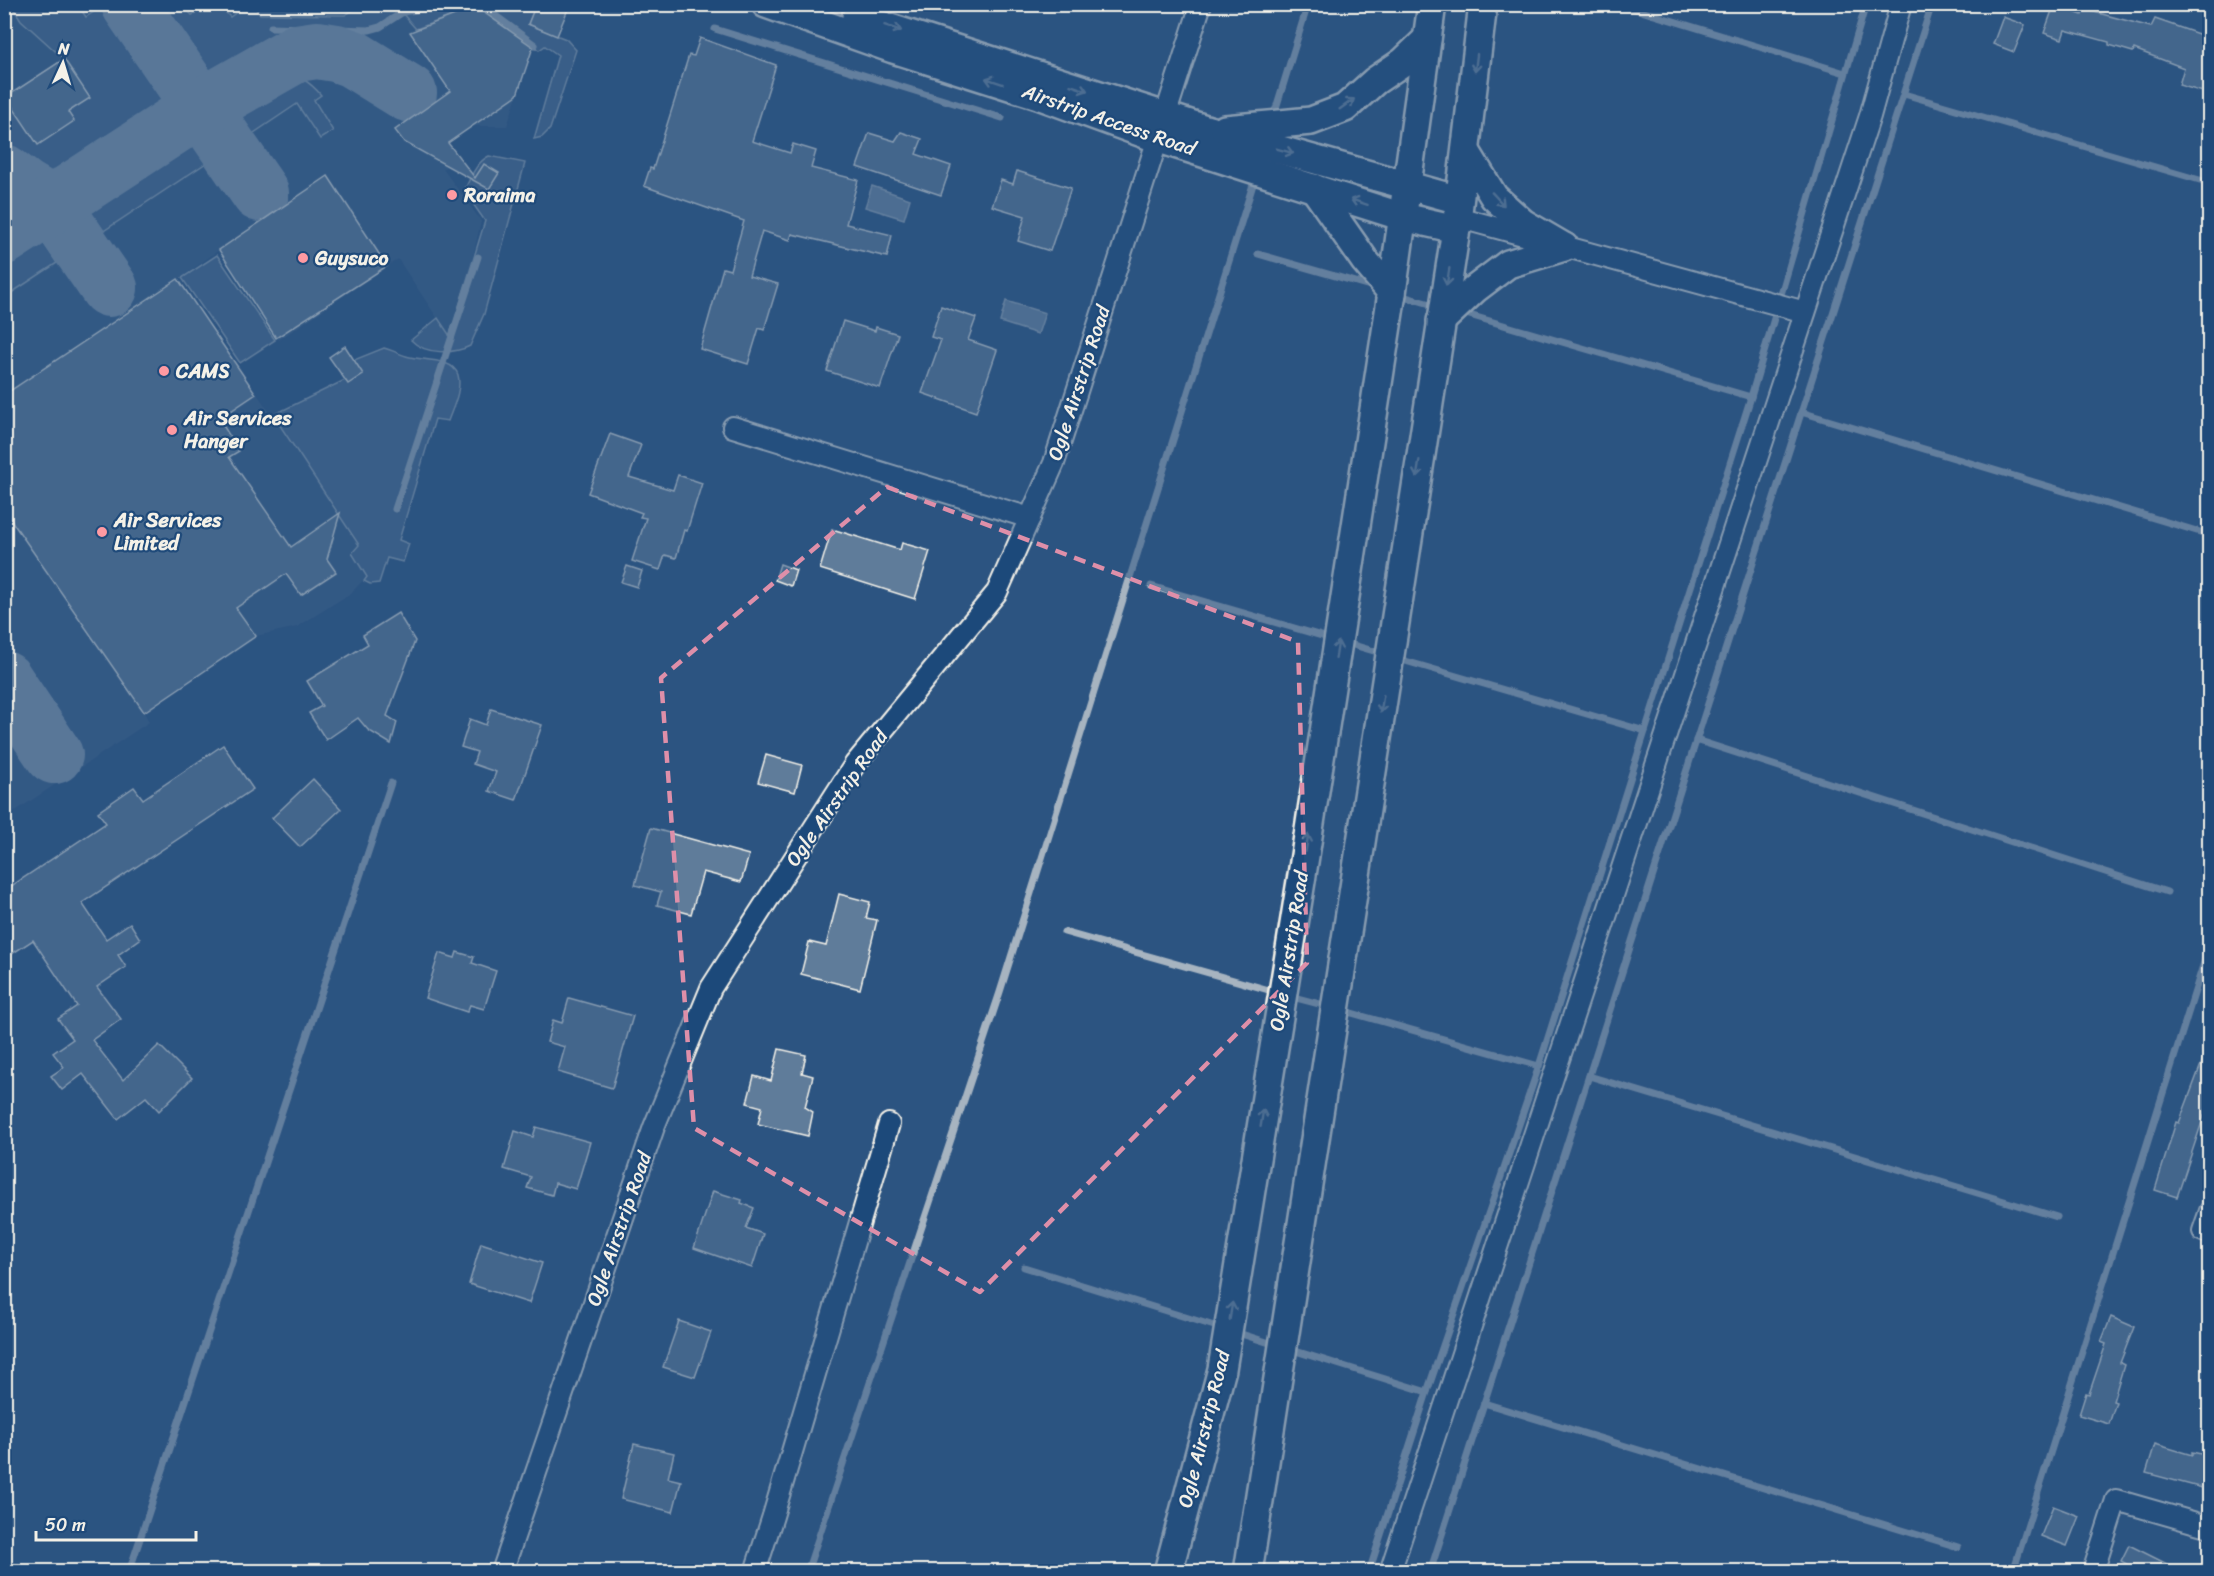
<svg xmlns="http://www.w3.org/2000/svg" width="2214" height="1576" viewBox="0 0 2214 1576" font-family="Sriracha,sans-serif">
  <style>
    .built { fill: #3b6088 }
    .green { fill: #496b90; stroke: #9eaebc; stroke-width: 1.5 }
    .water { fill: #738ca6; stroke: #a7b4c0; stroke-width: 1.5 }
    .lines { fill: none; stroke-linecap: round; stroke-linejoin: round }
    .stream { stroke: #a7b4c0; stroke-width: 7 }
    .taxiway { stroke: #90a2b4; stroke-width: 58 }
    .building { fill: #5e7b9a; stroke: #f4f1e8; stroke-width: 1.5 }
    .street-casing { stroke: #f4f1e8; stroke-width: 24 }
    .secondary-casing { stroke: #f4f1e8; stroke-width: 32 }
    .street { stroke: #1f4a7a; stroke-width: 20 }
    .secondary { stroke: #1f4a7a; stroke-width: 27 }
    .oneway { stroke: #748da6 }
    .marked { fill: none; stroke: #de8fa9; stroke-width: 4.5; stroke-dasharray: 12 8; stroke-linejoin: round }
    .poi-dot { fill: #ff9aa2; stroke: #1f4a7a; stroke-width: 2 }
    .labels { text-anchor: middle; dominant-baseline: central; stroke-width: 4.5; stroke-linejoin: round; paint-order: stroke }
    .street-label { font-size: 20px; fill: #f4f1e8; stroke: #1f4a7a }
    .poi-label { font-size: 20px; font-weight: bold; fill: #f4f1e8; stroke: #1f4a7a; text-anchor: start }
  </style>
  <rect width="100%" height="100%" fill="#2c5481"/>
  <filter id="ink" filterUnits="userSpaceOnUse"><feTurbulence type="fractalNoise" baseFrequency=".0167" numOctaves="2"/><feDisplacementMap in="SourceGraphic" scale="12" xChannelSelector="R" yChannelSelector="G"/><feConvolveMatrix kernelMatrix="1 2 1 2 8 2 1 2 1" color-interpolation-filters="sRGB"/></filter>
  <g filter="url(#ink)">
    <path class="built" d="M5,5H490L539,50L533,47L507,126H474L449,143L459,157L443,169L481,221L469,273L450,337L398,259L279,340L219,250L179,279L342,519L358,545L351,553L366,577L351,593L297,627L256,636L144,712L149,722L5,818Z"/>
    <g class="green">
      <path d="M248,4L253,5L260,14L345,15L362,5H536L528,24L566,39L576,50L550,129L542,137L534,139L558,55L545,46L539,50L476,7L416,29L402,13L365,34L373,49L364,53L350,46L335,42L287,40L273,43L260,50L209,79L198,83L189,77L141,5H182L192,15L210,5H219L230,17Z"/>
      <path d="M11,5H78L86,17L104,5H108L167,91C169,102 167,108 160,117L54,183C26,195 22,164 5,152L4,83L13,93L64,59L21,20Z"/>
      <path d="M282,74C300,75 310,82 321,95L314,100L333,131L320,139L297,104L236,145L212,111L260,80Z"/>
      <path d="M187,130L206,163L102,232L95,234L86,232L74,210L76,199Z"/>
      <path d="M489,156L525,163L484,314L470,346C454,354 425,355 411,340L438,318L450,336L485,221L464,191C470,179 476,162 489,156Z"/>
      <path d="M4,190C14,196 16,201 14,212L5,218Z"/>
      <path d="M34,229L57,263L5,297V248Z"/>
      <path d="M217,255L275,340L240,363L182,278Z"/>
      <path d="M384,348C392,350 399,354 406,356C420,361 453,357 458,375C462,390 453,407 448,421L435,419L399,540L409,544L403,562L387,558L379,583L370,584L364,581L367,577L352,553L359,545L273,415L345,380L348,383L363,374L354,360Z"/>
    </g>
    <g class="water">
      <path d="M872,186L910,199L904,219L865,207Z"/>
      <path d="M1006,301L1045,313L1038,334L1000,322Z"/>
    </g>
    <g class="lines">
      <g class="stream">
        <path d="M480,4L535,45"/>
        <path d="M1618,4L1845,73"/>
        <path d="M271,27L369,30L380,27L403,12L451,4"/>
        <path d="M715,29L1002,118"/>
        <path d="M1904,94L2210,183"/>
        <path d="M1273,118L1308,4"/>
        <path d="M1258,254L1377,288"/>
        <path d="M1396,294L1437,306"/>
        <path d="M1459,312L1751,397"/>
        <path d="M1801,412L2210,535"/>
        <path d="M395,509L478,257"/>
        <path d="M1151,586L1332,639"/>
        <path d="M1343,642L1384,654"/>
        <path d="M1395,658L1645,731"/>
        <path d="M1696,740L2167,892"/>
        <path d="M1064,932L1279,993"/>
        <path d="M1289,996L1331,1007"/>
        <path d="M1341,1010L1539,1066"/>
        <path d="M1589,1076L2057,1217"/>
        <path d="M1024,1267L1224,1329"/>
        <path d="M1235,1332L1279,1346"/>
        <path d="M1289,1349L1427,1392"/>
        <path d="M1484,1403L1958,1547"/>
        <path d="M129,1572L391,783"/>
        <path d="M807,1572L1000,992L1256,175"/>
        <path d="M1369,1572L1427,1392L1539,1066L1751,397L1866,4"/>
        <path d="M1430,1572L1932,4"/>
        <path d="M2013,1572L2210,943"/>
      </g>
      <g class="taxiway">
        <path d="M130,4L260,193"/>
        <path d="M4,173L25,189L52,205L109,288"/>
        <path d="M4,236L202,107L297,53L317,50L336,53L353,59L408,93"/>
        <path d="M4,680L54,755"/>
      </g>
    </g>
    <g class="building">
      <path d="M536,4H570L557,36L528,24Z"/>
      <path d="M2054,5L2082,15L2083,9L2151,27L2155,19L2210,38V94L2179,85L2184,68L2134,49L2133,52L2109,45V42L2065,30L2062,39L2044,33Z"/>
      <path d="M476,7L533,47L517,95L448,143L475,178L484,164L499,173L489,189L404,142L395,130L450,91L410,32Z"/>
      <path d="M2003,17L2025,25L2014,52L1993,44Z"/>
      <path d="M700,38L776,65L752,141L790,153L793,144L816,151L811,168L858,180L846,224L892,235L887,257L792,234L790,240L762,231L749,276L778,284L764,330L759,328L748,364L700,349L723,268L730,270L744,221L644,186L650,168L653,169L689,55L694,56Z"/>
      <path d="M64,59L90,98L68,112L74,121L38,145L6,97Z"/>
      <path d="M901,132L922,139L916,154L951,166L941,195L857,167L869,133L895,141Z"/>
      <path d="M1017,171L1071,188L1050,251L1018,241L1025,216L992,206L1001,180L1013,184Z"/>
      <path d="M328,176L387,266L276,338L219,250Z"/>
      <path d="M178,279L256,394L219,419L239,451L229,457L291,547L340,513L327,559L336,572L301,595L286,574L236,608L256,636L144,712L4,510V395Z"/>
      <path d="M941,306L976,318L968,340L997,350L976,412L922,393L941,340L931,337Z"/>
      <path d="M843,321L875,331L876,327L898,334L880,388L827,371Z"/>
      <path d="M345,346L363,374L348,384L329,357Z"/>
      <path d="M610,434L641,445L629,477L673,490L678,475L702,483L687,531L684,530L676,558L665,555L660,570L632,561L646,518L640,517L642,513L588,493Z"/>
      <path d="M832,529L900,550L902,543L930,551L915,599L820,569Z"/>
      <path d="M780,564L796,570L791,586L775,580Z"/>
      <path d="M627,566L642,571L637,587L621,582Z"/>
      <path d="M398,613L415,641L387,716L397,722L391,744L368,730L358,718L326,740L309,713L322,706L307,681L368,644L363,635Z"/>
      <path d="M491,709L542,725L516,800L489,791L496,772L473,764L477,752L461,747L470,719L486,725Z"/>
      <path d="M223,745L253,789L82,903L106,939L130,923L140,939L118,955L126,967L97,987L121,1019L92,1040L123,1080L159,1045L192,1078L159,1111L146,1097L118,1119L83,1074L62,1090L51,1076L64,1067L53,1053L73,1039L58,1019L77,1006L33,940L4,959V891L106,823L98,812L134,787L143,799Z"/>
      <path d="M766,755L802,765L795,792L758,782Z"/>
      <path d="M313,779L341,809L300,847L272,818Z"/>
      <path d="M651,828L749,855L741,882L703,872L691,914L657,905L661,892L635,885Z"/>
      <path d="M839,894L870,902L866,918L877,920L860,989L801,974L809,942L826,946Z"/>
      <path d="M457,952L474,957L472,963L496,971L484,1009L470,1005L467,1012L425,998L439,953L455,958Z"/>
      <path d="M569,998L633,1016L612,1088L558,1072L565,1047L547,1042L553,1020L562,1023Z"/>
      <path d="M2208,1046L2210,1047V1098L2177,1197L2155,1190L2176,1122L2179,1123Z"/>
      <path d="M779,1049L806,1055L802,1073L813,1076L805,1107L813,1112L808,1136L758,1124L762,1107L747,1103L754,1076L771,1081Z"/>
      <path d="M536,1127L590,1142L576,1189L555,1183L552,1195L527,1188L531,1177L504,1169L515,1131L533,1137Z"/>
      <path d="M713,1191L742,1200L741,1203L754,1208L746,1228L763,1234L752,1268L694,1248Z"/>
      <path d="M481,1243L542,1263L529,1303L469,1284Z"/>
      <path d="M2111,1317L2134,1327L2120,1363L2124,1365L2113,1401L2116,1402L2109,1424L2079,1415L2086,1393L2089,1394L2106,1344L2101,1342Z"/>
      <path d="M679,1321L711,1332L695,1377L663,1367Z"/>
      <path d="M634,1444L674,1453L668,1478L681,1481L673,1512L621,1499Z"/>
      <path d="M2155,1444L2192,1455V1452L2210,1456V1490L2146,1473Z"/>
      <path d="M2053,1506L2079,1516L2067,1546L2041,1536Z"/>
      <path d="M2129,1545L2183,1572H2141L2121,1561Z"/>
    </g>
    <g class="lines">
      <g class="street-casing">
        <g id="street">
          <path d="M1457,217L1805,312"/>
          <path d="M733,427L1030,518"/>
          <path d="M2210,1211L2203,1231L2210,1233"/>
          <path d="M502,1572L654,1127L711,988L855,764L997,592L1054,463L1201,4"/>
          <path d="M755,1572L773,1516L889,1124"/>
          <path d="M1390,1572L1870,116L1901,4"/>
          <path d="M2093,1572L2116,1500L2210,1527"/>
        </g>
      </g>
      <g class="secondary-casing">
        <g id="secondary">
          <path d="M766,4L893,49L1038,95L1159,139L1403,217L1456,229"/>
          <path d="M856,17L1209,130L1459,200"/>
          <path d="M1225,129L1311,121L1345,108L1375,81L1403,62L1427,39"/>
          <path d="M1466,151L1494,197L1523,223L1564,247"/>
          <path d="M1314,188L1365,261L1392,293"/>
          <path d="M1441,321L1475,289L1508,264L1564,247"/>
          <path d="M1168,1572L1222,1369L1302,875L1392,293L1432,4"/>
          <path d="M1248,1572L1456,229L1483,4"/>
        </g>
      </g>
      <use href="#street" class="street"/>
      <use href="#secondary" class="secondary"/>
    </g>
    <defs><path id="oneway-shaft" d="M-6 0H5M1.5-3L5.5 0L1.5 3" fill="none" stroke-width="1.6" stroke-linecap="round" stroke-linejoin="round" transform="scale(1.5)"/></defs>
    <g class="oneway">
      <use href="#oneway-shaft" transform="translate(893 28) rotate(18)"/>
      <use href="#oneway-shaft" transform="translate(1476 63) rotate(97)"/>
      <use href="#oneway-shaft" transform="translate(994 81) rotate(-162)"/>
      <use href="#oneway-shaft" transform="translate(1079 88) rotate(18)"/>
      <use href="#oneway-shaft" transform="translate(1347 104) rotate(-35)"/>
      <use href="#oneway-shaft" transform="translate(1285 151) rotate(15)"/>
      <use href="#oneway-shaft" transform="translate(1498 199) rotate(47)"/>
      <use href="#oneway-shaft" transform="translate(1359 202) rotate(-162)"/>
      <use href="#oneway-shaft" transform="translate(1448 277) rotate(99)"/>
      <use href="#oneway-shaft" transform="translate(1418 469) rotate(99)"/>
      <use href="#oneway-shaft" transform="translate(1337 650) rotate(-81)"/>
      <use href="#oneway-shaft" transform="translate(1382 704) rotate(99)"/>
      <use href="#oneway-shaft" transform="translate(1307 843) rotate(-81)"/>
      <use href="#oneway-shaft" transform="translate(1262 1118) rotate(-81)"/>
      <use href="#oneway-shaft" transform="translate(1231 1311) rotate(-81)"/>
    </g>
  </g>
  <path d="M0 0H2214V1576H0ZM887,487L1298,642L1307,963L980,1292L694,1128L661,678Z" fill="#2c5481" fill-opacity=".55" fill-rule="evenodd"/>
  <path class="marked" d="M887,487L1298,642L1307,963L980,1292L694,1128L661,678Z"/>
  <g class="poi-dot">
    <circle cx="452" cy="195" r="6"/>
    <circle cx="303" cy="258" r="6"/>
    <circle cx="164" cy="371" r="6"/>
    <circle cx="172" cy="430" r="6"/>
    <circle cx="102" cy="532" r="6"/>
  </g>
  <g class="labels">
    <g class="street-label">
      <text transform="translate(1109 120) rotate(19)">Airstrip Access Road</text>
      <text transform="translate(1079 383) rotate(-72)">Ogle Airstrip Road</text>
      <text transform="translate(837 798) rotate(-55)">Ogle Airstrip Road</text>
      <text transform="translate(1289 951) rotate(-81)">Ogle Airstrip Road</text>
      <text transform="translate(619 1229) rotate(-71)">Ogle Airstrip Road</text>
      <text transform="translate(1204 1429) rotate(-76)">Ogle Airstrip Road</text>
    </g>
    <g class="poi-label">
      <text x="464" y="195">Roraima</text>
      <text x="315" y="258">Guysuco</text>
      <text x="176" y="371">CAMS</text>
      <text x="184" y="418">Air Services<tspan x="184" dy="23">Hanger</tspan></text>
      <text x="114" y="520">Air Services<tspan x="114" dy="23">Limited</tspan></text>
    </g>
  </g>
  <rect width="2214" height="1576" fill="none" stroke="#1f4a7a" stroke-width="24"/>
  <rect x="12" y="12" width="2190" height="1552" fill="none" stroke="#f4f1e8" stroke-width="2" filter="url(#ink)"/>
  <g transform="translate(63 63) rotate(4)" stroke="#1f4a7a" stroke-width="4.5" paint-order="stroke">
  <path d="M0-4.5L10 22L0 15L-10 22Z" fill="#f4f1e8"/>
  <text y="-9" font-size="16" font-weight="bold" text-anchor="middle" fill="#f4f1e8">N</text>
  </g>
  <path d="M36 1531v9h160v-9" fill="none" stroke="#f4f1e8" stroke-width="3"/>
  <text x="45" y="1531" font-size="18" fill="#f4f1e8" stroke="#1f4a7a" stroke-width="4.5" paint-order="stroke">50 m</text>
</svg>
